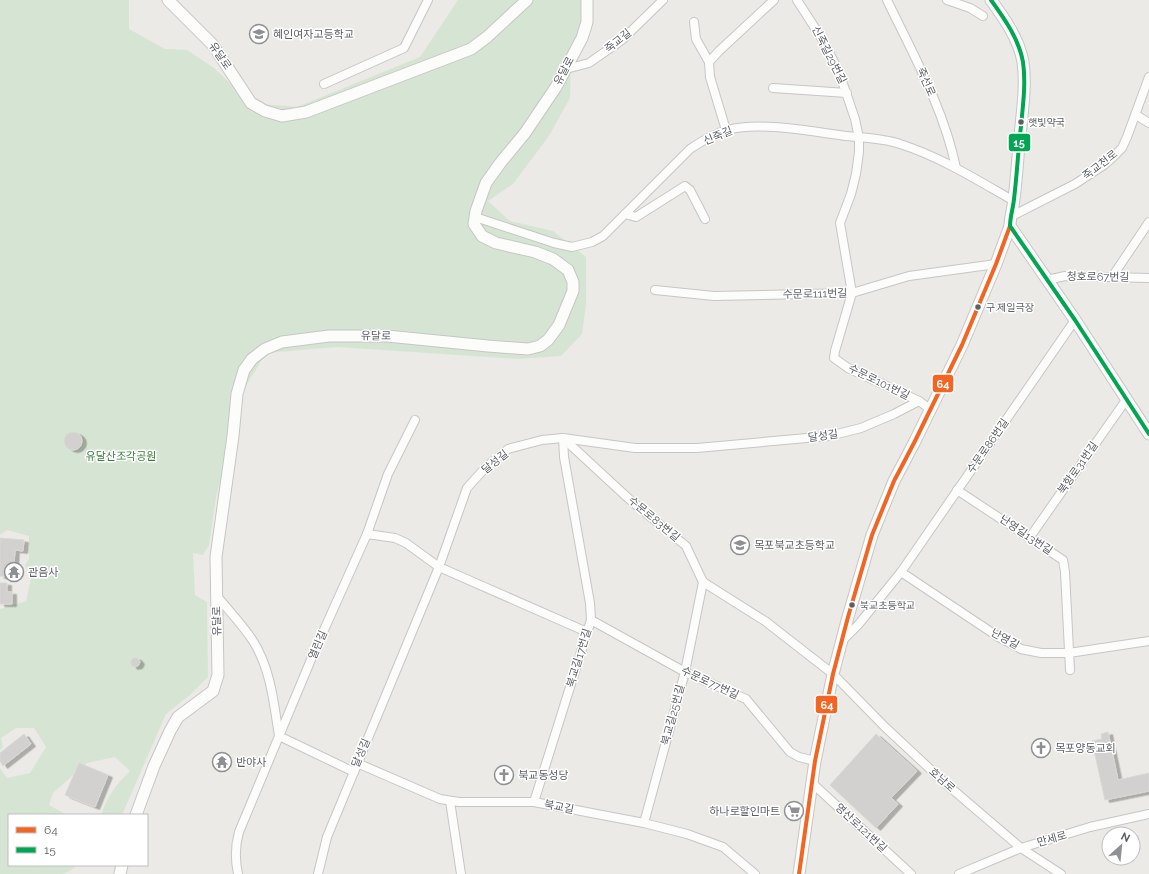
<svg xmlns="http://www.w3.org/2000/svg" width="1149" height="874" viewBox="0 0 1149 874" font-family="Raleway,'Noto Sans KR',sans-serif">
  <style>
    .green { fill: #d6e5d3 }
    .building { fill: #d2d1cf; stroke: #dad8d5; filter: url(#shadow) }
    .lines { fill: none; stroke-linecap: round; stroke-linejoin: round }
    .minor-casing { stroke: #c7c6c6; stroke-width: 10 }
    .tertiary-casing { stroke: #c7c6c6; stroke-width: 13 }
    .minor { stroke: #fcfcfb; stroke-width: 8 }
    .tertiary { stroke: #fcfcfb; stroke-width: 11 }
    .bus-1-casing { stroke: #fff; stroke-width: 7 }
    .bus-2-casing { stroke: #fff; stroke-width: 7 }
    .bus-1 { stroke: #f26522; stroke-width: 4 }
    .bus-2 { stroke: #00a651; stroke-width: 4 }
    .bus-dot { fill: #5c5f63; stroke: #fff; stroke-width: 1.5 }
    .labels { text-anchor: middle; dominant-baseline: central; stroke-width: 3; stroke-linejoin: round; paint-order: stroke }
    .bus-label { font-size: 10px; fill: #5c5f63; stroke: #fff; text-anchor: start }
    .poi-label { font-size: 11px; fill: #5c5f63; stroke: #fff; text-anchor: start }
    .street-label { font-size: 11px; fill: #5c5f63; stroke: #fff }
    .park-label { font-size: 11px; fill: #3f7e42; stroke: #fff }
    .line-badge { stroke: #fff; stroke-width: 1.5 }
    .badge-label { font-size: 11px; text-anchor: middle; font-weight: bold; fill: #fff }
  </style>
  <defs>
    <filter id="shadow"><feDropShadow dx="4.5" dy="2.5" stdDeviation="0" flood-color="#0004"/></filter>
  </defs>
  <rect width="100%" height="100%" fill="#ebeae6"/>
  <path class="green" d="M0,0H129V29L165,49L187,50L214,68L251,103L297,107L420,57L458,0H586L593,15L571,58L570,98L549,136L513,184L488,201L510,221L553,231L586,257V305L582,334L561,356L519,359L338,347L266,353L243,391L216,497L209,545L203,555L193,553L195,595L207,602L208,677L190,695L166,714L122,815H101C108,795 115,786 130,771L115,757L87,763L53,793L49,805L67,815H9V865H77L71,870L63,874H0V768L7,778L30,773L46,747L34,728H16L1,738L3,747L0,750V609L26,601L31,579L25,565L29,559V536L7,530L0,535Z"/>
  <g class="building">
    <circle cx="73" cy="441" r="9"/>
    <path d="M0,538L24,540L23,551L15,550L13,577L0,576Z"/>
    <path d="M0,583H7V592H12V604H0Z"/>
    <path d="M133,658H137L140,662L138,666L133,667L130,662Z"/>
    <path d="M1108,732L1118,780L1149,773V791L1105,800L1092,741L1102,739L1101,734Z"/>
    <path d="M24,734L31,744L3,766L0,761V753Z"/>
    <path d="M876,734L917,771L891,798L898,804L876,828L830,785Z"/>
    <path d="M79,763L108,775L95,807L65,795Z"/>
  </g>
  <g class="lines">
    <g class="minor-casing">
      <g id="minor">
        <path d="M797,0L824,42L839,72L855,119L859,138V152L856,174L851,194L840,223L852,293L835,351L834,358L848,368L919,401"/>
        <path d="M887,0C913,54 944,109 956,168"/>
        <path d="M947,0L970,8L983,16"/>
        <path d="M694,22L696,39L709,62"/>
        <path d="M566,69L589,63L622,40L663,0"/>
        <path d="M324,84L404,48L428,0"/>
        <path d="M773,88L847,93"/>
        <path d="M1136,115L1149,123"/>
        <path d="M726,130L710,77L709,62L719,51L774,0"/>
        <path d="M625,214L636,217L685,186L690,190L705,219"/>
        <path d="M475,217L554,243L572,247L592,242L603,236L690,149C702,141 715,133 728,130C760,121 813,132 846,136C864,138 883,138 900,144C941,157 977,180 1014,201"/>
        <path d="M1010,217L1075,184L1104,165L1113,157L1122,148L1127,137L1149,77"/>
        <path d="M1112,277L1149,222"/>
        <path d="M1047,280L1065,276L1149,278"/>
        <path d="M655,290L714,296L852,293L909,276L996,264"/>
        <path d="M563,438L629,499L686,546L703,582L765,621L833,674L885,727L945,783L1021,848L1061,874"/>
        <path d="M957,490L1063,560L1065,572L1070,670"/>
        <path d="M367,534L395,538L406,543L439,567L587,632"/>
        <path d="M1030,537L1126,400"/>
        <path d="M901,572L997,636L1021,649L1041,653H1069L1149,641"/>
        <path d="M216,595C229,611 243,625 253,641C271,669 274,705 279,736L354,772"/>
        <path d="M591,620L685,672L746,699L790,752L799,757L815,761"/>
        <path d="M842,641L858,625L901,572L1075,320"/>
        <path d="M357,763L440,799L459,802H534L644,823L687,834L723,847L755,874"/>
        <path d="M812,783L911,874"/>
        <path d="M450,801L461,874"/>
        <path d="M534,802L591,620L590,603L564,457L563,438"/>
        <path d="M644,823L685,672L703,582"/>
        <path d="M238,874C235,860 235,846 239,832L315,650L367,534L388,474L415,420"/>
        <path d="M318,874L327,837L439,567L467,488L486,467L508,449L542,440L563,438L635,448H697L829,436L861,428L894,414L919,401L930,409"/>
        <path d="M959,874L1021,848L1090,827L1149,814"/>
      </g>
    </g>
    <g class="tertiary-casing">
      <g id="tertiary">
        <path d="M168,0L213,45L251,103L265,111L282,116L306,112L471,49L487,37L527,0"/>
        <path d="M991,0C1004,18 1019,39 1023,62C1026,83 1023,105 1021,126C1018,151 1017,175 1014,199C1013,209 1010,217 1010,226L1075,320L1149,434"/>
        <path d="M136,815L154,766L170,731L178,717L213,691L218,675L216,557L233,436L237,394L244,370L252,359L265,349L282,342L329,336H387L488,346L528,349L540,346L548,340L559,325L573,291V282L568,270L553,259L535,252L496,243L482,236L474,224L476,211L486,183L501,162L525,133L556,87L582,38L587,22V0"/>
        <path d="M120,874L122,865"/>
        <path d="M799,874L815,761L833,674L848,617L872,535L894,481L914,443L962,345L996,264L1010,226"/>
      </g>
    </g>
    <use href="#minor" class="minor"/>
    <use href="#tertiary" class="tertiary"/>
    <g class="bus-1-casing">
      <path id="bus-1" d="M799,874L815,761L833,674L848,617L872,535L894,481L914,443L962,345L996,264L1010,226"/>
    </g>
    <g class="bus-2-casing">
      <path id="bus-2" d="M991,0C1004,18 1019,39 1023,62C1026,83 1023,105 1021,126C1018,151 1017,175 1014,199C1013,209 1010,217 1010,226L1075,320L1149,434"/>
    </g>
    <use href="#bus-1" class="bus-1"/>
    <use href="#bus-2" class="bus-2"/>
  </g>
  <defs>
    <g id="school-ring" transform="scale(1)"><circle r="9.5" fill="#fff" stroke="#8e9091" stroke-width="1.5"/><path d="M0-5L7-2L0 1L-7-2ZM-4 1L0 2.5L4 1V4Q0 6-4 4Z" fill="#8e9091"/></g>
    <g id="temple-ring" transform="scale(1)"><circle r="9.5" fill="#fff" stroke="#8e9091" stroke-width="1.5"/><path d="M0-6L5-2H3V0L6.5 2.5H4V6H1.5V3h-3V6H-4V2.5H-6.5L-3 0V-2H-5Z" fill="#8e9091"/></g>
    <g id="church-ring" transform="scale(1)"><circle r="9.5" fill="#fff" stroke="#8e9091" stroke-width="1.5"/><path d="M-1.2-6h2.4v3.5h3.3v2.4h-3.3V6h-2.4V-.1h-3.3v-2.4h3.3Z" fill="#8e9091"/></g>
    <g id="supermarket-ring" transform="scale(1)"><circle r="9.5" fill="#fff" stroke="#8e9091" stroke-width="1.5"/><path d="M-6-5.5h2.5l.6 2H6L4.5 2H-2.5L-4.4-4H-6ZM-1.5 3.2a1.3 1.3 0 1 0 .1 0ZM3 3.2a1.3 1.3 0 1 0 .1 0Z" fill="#8e9091"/></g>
  </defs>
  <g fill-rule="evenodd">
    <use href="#school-ring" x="259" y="34"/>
    <use href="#school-ring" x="740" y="545"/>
    <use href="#temple-ring" x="14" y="572"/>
    <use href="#church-ring" x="1041" y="748"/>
    <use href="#temple-ring" x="222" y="762"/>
    <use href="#church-ring" x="504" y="775"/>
    <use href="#supermarket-ring" x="794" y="811"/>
  </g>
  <g class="bus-dot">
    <circle cx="1021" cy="122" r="3.5"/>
    <circle cx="978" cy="307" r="3.5"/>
    <circle cx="852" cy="605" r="3.5"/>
  </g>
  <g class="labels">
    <g class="bus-label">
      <text x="1028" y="122">햇빛약국</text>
      <text x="986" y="307">구.제일극장</text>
      <text x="860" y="605">북교초등학교</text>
    </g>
    <g class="poi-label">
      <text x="273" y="34">혜인여자고등학교</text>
      <text x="754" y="545">목포북교초등학교</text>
      <text x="28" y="572">관음사</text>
      <text x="1055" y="748">목포양동교회</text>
      <text x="236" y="762">반야사</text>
      <text x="518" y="775">북교동성당</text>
      <text x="780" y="811" text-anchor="end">하나로할인마트</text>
    </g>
    <g class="street-label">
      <text transform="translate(618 41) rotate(-39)">죽교길</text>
      <text transform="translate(829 55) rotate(63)">신죽길29번길</text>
      <text transform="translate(220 56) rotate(55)">유달로</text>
      <text transform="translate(564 71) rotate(-62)">유달로</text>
      <text transform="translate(926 82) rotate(66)">죽선로</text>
      <text transform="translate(718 136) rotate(-22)">신죽길</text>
      <text transform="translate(1100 165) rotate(-38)">죽교천로</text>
      <text transform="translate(1098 277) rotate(1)">청호로67번길</text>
      <text transform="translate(815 294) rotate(-1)">수문로111번길</text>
      <text transform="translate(376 336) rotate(1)">유달로</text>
      <text transform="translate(879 382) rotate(26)">수문로101번길</text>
      <text transform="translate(823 436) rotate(-8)">달성길</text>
      <text transform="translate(988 446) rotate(-55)">수문로86번길</text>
      <text transform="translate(495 462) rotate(-39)">달성길</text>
      <text transform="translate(1078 468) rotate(-55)">북항로31번길</text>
      <text transform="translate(654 519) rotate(40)">수문로83번길</text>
      <text transform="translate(1026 535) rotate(34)">난영길13번길</text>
      <text transform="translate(217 621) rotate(-91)">유달로</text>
      <text transform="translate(1005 639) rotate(29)">난영길</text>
      <text transform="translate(318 645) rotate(-67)">열린길</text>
      <text transform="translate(579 658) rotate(-73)">북교길17번길</text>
      <text transform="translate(710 683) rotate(25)">수문로77번길</text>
      <text transform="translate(673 715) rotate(-75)">북교길25번길</text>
      <text transform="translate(361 753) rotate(-67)">달성길</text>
      <text transform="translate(942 780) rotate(42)">호남로</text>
      <text transform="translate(559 807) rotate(11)">북교길</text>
      <text transform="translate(861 828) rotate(43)">영산로121번길</text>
      <text transform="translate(1052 839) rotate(-16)">만세로</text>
    </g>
    <g class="park-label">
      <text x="121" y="456">유달산조각공원</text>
    </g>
  </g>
  <g class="line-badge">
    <rect x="1008" y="133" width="23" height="19" rx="4" fill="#00a651"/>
    <rect x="932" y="374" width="22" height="19" rx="4" fill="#f26522"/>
    <rect x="815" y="695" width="23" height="19" rx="4" fill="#f26522"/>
  </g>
  <g class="badge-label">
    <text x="1019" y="147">15</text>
    <text x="943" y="388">64</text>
    <text x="827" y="709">64</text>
  </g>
  <rect x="8" y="814" width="140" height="52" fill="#ffffff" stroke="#bebfc1"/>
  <rect x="16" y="827" width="20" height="6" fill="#f26522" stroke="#bebfc1"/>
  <text x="44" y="834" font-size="12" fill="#5c5f63">64</text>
  <rect x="16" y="847" width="20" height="6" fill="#00a651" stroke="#bebfc1"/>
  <text x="44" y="854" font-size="12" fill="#5c5f63">15</text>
  <g transform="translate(1121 846) rotate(27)"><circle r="19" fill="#ffffff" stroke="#bebfc1"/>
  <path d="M0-3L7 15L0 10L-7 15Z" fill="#8e9091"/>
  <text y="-6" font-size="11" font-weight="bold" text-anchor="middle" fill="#5c5f63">N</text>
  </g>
</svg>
